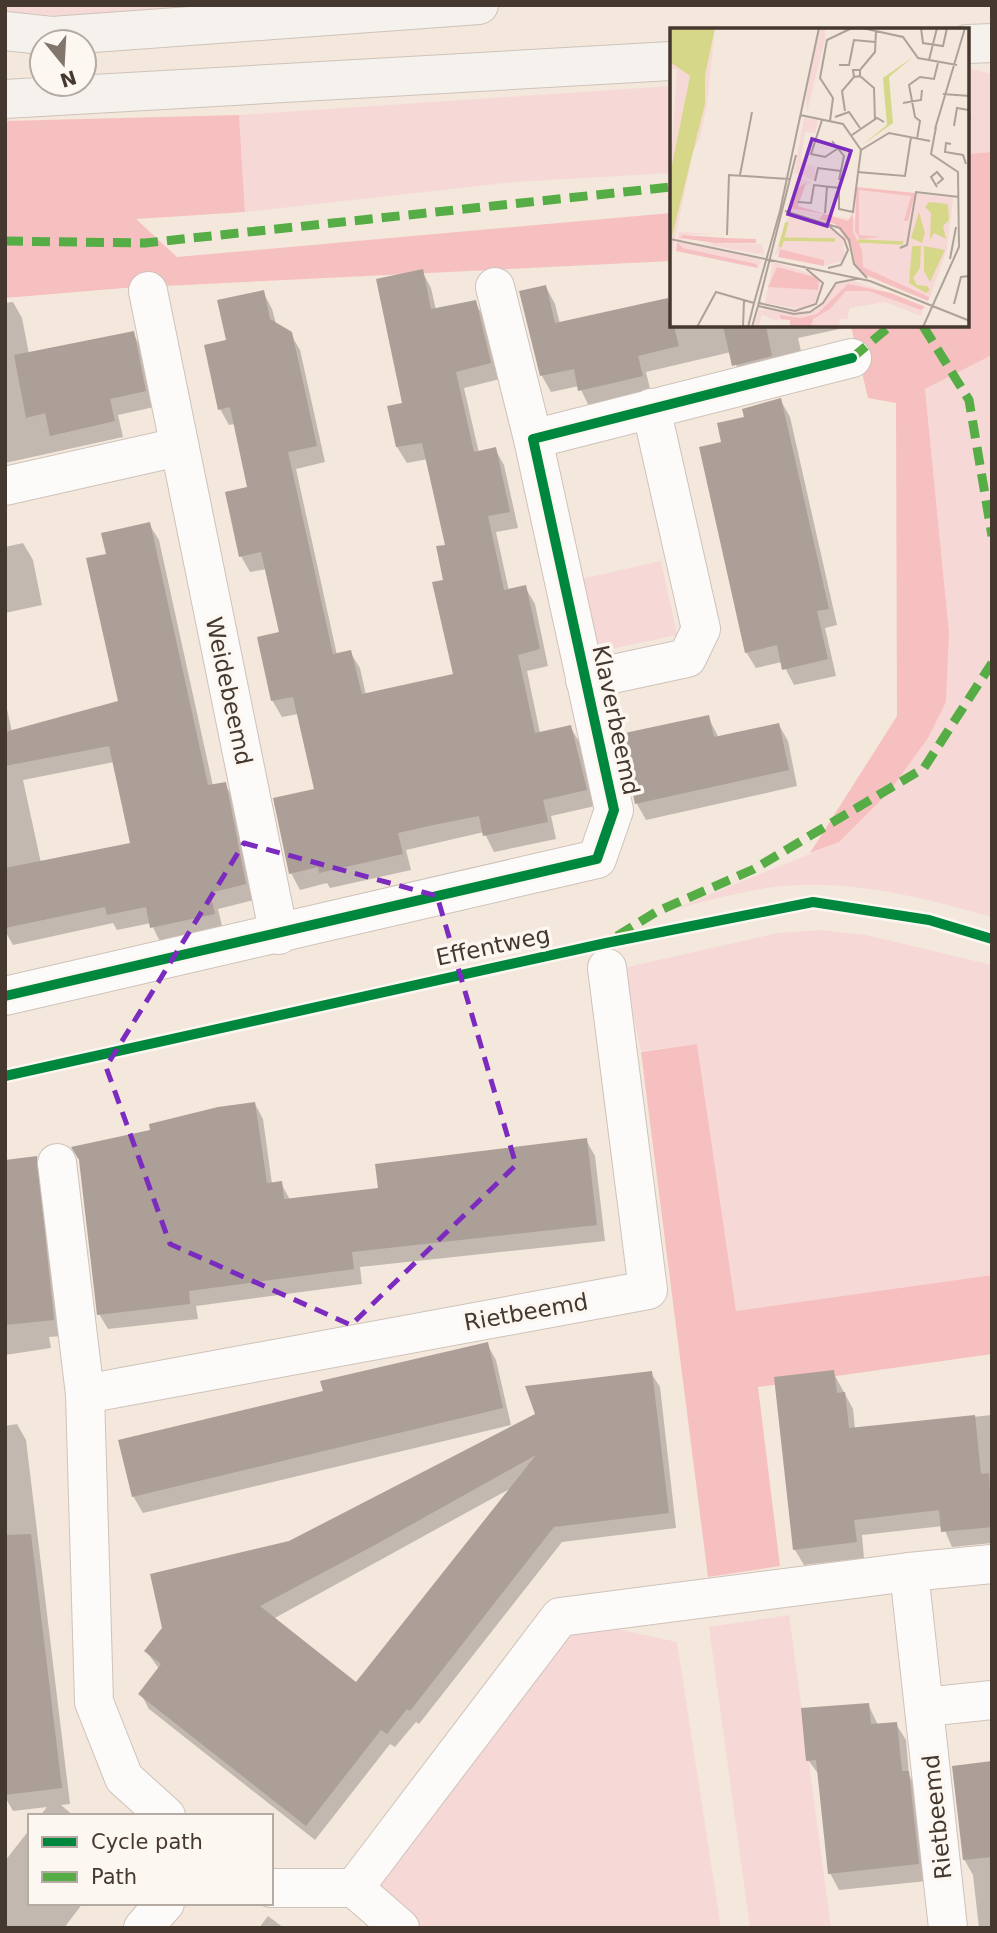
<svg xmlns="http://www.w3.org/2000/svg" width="997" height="1933" viewBox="0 0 997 1933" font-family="'DejaVu Sans',sans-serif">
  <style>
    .green { fill: #f6d9d6 }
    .forest { fill: #f6c0c0 }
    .shadow { fill: #0003; fill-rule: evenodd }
    .building { fill: #ab9f98; fill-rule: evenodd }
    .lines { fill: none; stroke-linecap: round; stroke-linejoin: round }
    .minor-casing { stroke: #cec3ba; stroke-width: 40 }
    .secondary-casing { stroke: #cec3ba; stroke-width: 40 }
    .minor { stroke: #fdfbfa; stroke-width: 38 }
    .secondary { stroke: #f5f2ed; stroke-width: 38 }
    .quiet { stroke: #56ac45; stroke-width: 9; stroke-dasharray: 18 9; stroke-linecap: butt }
    .cycleway-casing { stroke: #fdf7f2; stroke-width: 15 }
    .cycleway { stroke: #00873e; stroke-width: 10 }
    .marked { fill: none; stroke: #7b2cbf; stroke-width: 5; stroke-dasharray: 14 9; stroke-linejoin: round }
    .labels { text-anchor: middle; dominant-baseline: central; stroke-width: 7; stroke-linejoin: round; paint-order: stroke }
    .street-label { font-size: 23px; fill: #45392f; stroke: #fdf7f2 }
    .inset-river { fill: none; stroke: #d7d78a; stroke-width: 3.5 }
    .inset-road { fill: none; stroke: #aea197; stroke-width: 2 }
    .view { fill: #7b2cbf; fill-opacity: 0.15; stroke: #7b2cbf; stroke-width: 3.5 }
    .inset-edge { fill: none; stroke: #45392f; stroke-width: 3.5 }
  </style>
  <rect width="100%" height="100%" fill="#f4e7dc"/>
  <g class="green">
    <path d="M5,5H312L70,16L5,12Z"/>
    <path d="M967,68L992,74V152L967,154Z"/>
    <path d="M671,86V173L515,182L245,212L239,115Z"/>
    <path d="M992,355V917C921,897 848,878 774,887C741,891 707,901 674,909L839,842L949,632L925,389Z"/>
    <path d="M661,561L677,635L597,652L581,579Z"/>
    <path d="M820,930L866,935L992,965V1275L735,1311L697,1044L641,1051L623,968L778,933Z"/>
    <path d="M789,1615L831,1928H750L709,1627Z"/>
    <path d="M560,1617L677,1642L721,1928H400L354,1888Z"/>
  </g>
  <g class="forest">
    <path d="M239,115L245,212L136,219L177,257L671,213V261L124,288L5,298V121Z"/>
    <path d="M992,152V355L925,389L949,632L946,702L928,738L889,792L839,842L810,853L897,716L896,403L868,398L851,326H967V154Z"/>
    <path d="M697,1044L736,1311L992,1275V1354L758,1387L780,1566L708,1577L641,1052Z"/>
  </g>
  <g class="shadow">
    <path d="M422,271L431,288L436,310L475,302L484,318L500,379L464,388L479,453L495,449L504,465L518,528L496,532L509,591L525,587L535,604L548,666L527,671L540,733L570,727L580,743L595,806L551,816L556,839L494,852L484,832L406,850L411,870L330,888L327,883L300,890L291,873L316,790L298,714L282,717L272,700L281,634L267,569L250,572L241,556L249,488L235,424L229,425L220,409L228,341L263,292L272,309L276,324L290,333L300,350L325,462L296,469L337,655L350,652L360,668L366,695L455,675L445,581L447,546L428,459L407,463L397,447L389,408L405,404Z"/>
    <path d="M546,287L555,304L560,324L671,300V326L844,328L798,338L803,360L743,382L731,352L646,372L651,393L589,406L579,386L551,392L542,376Z"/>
    <path d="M13,302L22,318L29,354L133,333L142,349L154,407L118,415L123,437L5,463V303Z"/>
    <path d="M781,401L790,417L837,625L825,628L836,676L794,685L782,662L756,668L746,652L723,444L746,418Z"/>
    <path d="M149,524L159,540L213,786L225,784L234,800L254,900L218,909L223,930L161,944L151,923L117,930L113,923L13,945L5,931V700L12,732L120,702L108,556ZM114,762L132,845L41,863L23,780Z"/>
    <path d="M23,543L33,560L42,605L5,613V547Z"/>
    <path d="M708,717L719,738L779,725L788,741L797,786L646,820L637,804Z"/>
    <path d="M255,1104L263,1119L272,1184L281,1183L290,1200L380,1189L586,1140L595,1156L605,1241L360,1267L362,1284L196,1306L198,1319L108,1329L99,1314L152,1132Z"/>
    <path d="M36,1158L45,1174L62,1336L49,1337L51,1348L5,1355V1163Z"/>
    <path d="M487,1344L496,1360L511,1425L143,1513L133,1496L325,1392Z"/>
    <path d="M833,1372L853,1409L855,1429L992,1415V1543L952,1547L943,1526L862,1535L864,1558L804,1565L795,1550Z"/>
    <path d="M651,1373L660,1387L676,1528L562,1542L419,1724L416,1722L395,1747L390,1744L315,1840L149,1709L141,1694L160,1670L146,1651L289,1543ZM513,1487L357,1685L273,1619Z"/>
    <path d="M17,1424L26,1440L70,1804L61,1805L74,1816H40L47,1807L13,1811L5,1797V1426Z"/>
    <path d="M868,1704L878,1725L896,1724L906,1740L909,1775L917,1789L927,1881L839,1890L830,1873L820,1776L808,1760Z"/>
    <path d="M992,1763V1928H979L973,1875L964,1859Z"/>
    <path d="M30,1829V1903H83L64,1928H5V1861Z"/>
    <path d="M268,1916L284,1928H259Z"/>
  </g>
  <g class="building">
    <path d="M423,269L431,309L476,300L491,363L456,372L474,452L496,447L510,512L488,516L504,590L526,585L540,649L518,655L535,733L571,725L587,790L543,800L548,822L483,836L479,816L438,824L398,833L403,854L319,873L318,867L289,874L273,798L314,789L293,697L271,701L257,637L279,632L261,552L239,557L225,492L247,487L230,407L218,410L204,345L226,340L217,300L264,290L270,319L292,332L317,446L288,452L333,654L351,650L362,694L453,674L432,582L443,580L436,546L445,545L422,443L396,447L387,406L402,403L376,279Z"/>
    <path d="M546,285L555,323L668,298L671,326H674L679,346L638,356L643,376L609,384L578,391L574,369L540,376L519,291Z"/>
    <path d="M723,326H766L772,356L732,366Z"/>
    <path d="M134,331L146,391L110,399L115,421L50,436L45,413L26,418L14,355Z"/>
    <path d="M781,398L829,609L817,611L828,659L782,670L777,645L745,653L699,447L721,442L717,423L744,417L742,409Z"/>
    <path d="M150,522L208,785L226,782L246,884L210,893L215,914L150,928L146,907L107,915L105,907L5,928V868L130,843L109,746L5,766V732L118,701L86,558L106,554L101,533Z"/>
    <path d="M709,715L714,737L779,723L789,770L635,804L620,734Z"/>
    <path d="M255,1102L267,1183L282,1181L284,1199L378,1188L375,1164L587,1138L597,1225L352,1252L354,1269L189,1291L190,1304L97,1315L79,1160L71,1147L150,1130L149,1124L218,1107Z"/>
    <path d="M37,1156L54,1320L5,1325V1160Z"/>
    <path d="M488,1342L503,1408L132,1497L118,1440L323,1391L320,1381Z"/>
    <path d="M834,1370L837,1393L845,1392L849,1428L975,1415L981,1474L989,1473L992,1527L941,1532L939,1510L854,1520L857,1542L793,1550L774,1377Z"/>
    <path d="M652,1371L669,1513L554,1527L410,1711L407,1709L387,1734L381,1730L306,1826L138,1694L161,1664L144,1651L162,1628L150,1574L289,1541L535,1414L525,1386ZM536,1455L356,1682L260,1606L373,1546Z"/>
    <path d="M31,1534L62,1788L5,1795V1535Z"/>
    <path d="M869,1703L871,1724L897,1722L902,1771H909L919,1864L828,1874L816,1760L806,1761L801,1708Z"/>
    <path d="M992,1761V1857L963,1860L952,1766Z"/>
  </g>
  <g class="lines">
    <g class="minor-casing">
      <g id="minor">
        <path d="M495,287L533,439"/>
        <path d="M148,291L279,935"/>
        <path d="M5,486L178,447"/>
        <path d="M585,680L687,658L701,629L651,408"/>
        <path d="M5,996L597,859L614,810L533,439L852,358"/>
        <path d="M57,1163L85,1394L94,1702L124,1778L166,1816"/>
        <path d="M85,1394L648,1290L607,968"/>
        <path d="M909,1572L992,1564"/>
        <path d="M925,1707L992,1700"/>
        <path d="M271,1888H354L400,1928"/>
        <path d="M354,1888L560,1617L909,1572L948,1928"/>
        <path d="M143,1928L165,1903"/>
      </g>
    </g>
    <g class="secondary-casing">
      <g id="secondary">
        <path d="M5,31L52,36L479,5"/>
        <path d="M967,44L992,43"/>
        <path d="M5,99L671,61"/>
      </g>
    </g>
    <use href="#minor" class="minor"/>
    <use href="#secondary" class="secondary"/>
    <g class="quiet">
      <path d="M5,241L145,243L671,187"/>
      <path d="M923,326L969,400L992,536"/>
      <path d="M852,358L890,326"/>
      <path d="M617,936L656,912L754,869L924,768L992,663"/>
    </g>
    <g class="cycleway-casing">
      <g id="cycleway">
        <path d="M5,996L597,859L614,810L533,439L852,358"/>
        <path d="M5,1076L606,943L813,902L929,920L992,939"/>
      </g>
    </g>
    <use href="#cycleway" class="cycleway"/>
  </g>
  <path class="marked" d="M244,843L437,896L516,1165L351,1325L170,1244L106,1067Z"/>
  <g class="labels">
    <g class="street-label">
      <text transform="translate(229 691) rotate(78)">Weidebeemd</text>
      <text transform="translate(616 720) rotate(78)">Klaverbeemd</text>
      <text transform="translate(493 946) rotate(-12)">Effentweg</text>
      <text transform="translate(526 1312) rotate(-10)">Rietbeemd</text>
      <text transform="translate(937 1817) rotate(-96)">Rietbeemd</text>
    </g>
  </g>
  <g transform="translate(670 28)">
    <rect width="299" height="299" fill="#f4e7dc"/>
    <path d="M45,0L37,77L30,109L23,123L2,226V208L21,123L28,108V90L35,76V48ZM150,0H155V12L137,84L136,68ZM0,34L20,48L0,146L7,41H0ZM134,90L148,92L145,105L135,104L131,129L132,136L145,138V153L124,145ZM127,148L142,155L129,159L120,180L150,187L149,191L118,182ZM188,161L241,166L234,206L244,165L283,170L277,221L259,272L199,247L189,234L161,188L185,191L188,208ZM119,188L156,197L173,210L175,232L154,238V232L111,221L104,229ZM9,204L44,206L13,207L10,214L92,232L88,240L13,220L7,214ZM32,215L92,216L94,227L44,218ZM103,234L146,247L153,260L147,274L129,281L95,275ZM107,239L142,248L98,258ZM184,253L254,278L251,288L215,274L180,280L177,291H170L169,299L121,297V290L110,287L108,293L92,287L88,299H84L89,282L145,283L166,257Z" fill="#f6d9d6" fill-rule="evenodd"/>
    <path d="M136,155L128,178L178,193L183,185V204L192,222L193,239L259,269L258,273L193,246L185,237L182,219L165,196L149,191L153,186L120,180L129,159ZM186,159L245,165L238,193H234L241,168L189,162V207L211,209L190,211L185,203ZM13,207L55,210L86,211V215H45L10,210ZM7,214L13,220L86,236L88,240L6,223ZM110,221L154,232V238L108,229ZM107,239L149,250L148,262L98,259ZM178,256L221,265L255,279L251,282L199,263H176L160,281L143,291L141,299H120V292L110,291V287L130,290L147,286Z" fill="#f6c0c0"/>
    <path d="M0,0H45L35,48V76L0,216V146L20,48L0,34ZM243,29L219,49L223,95L192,117L217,97L213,50ZM259,174L278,176L279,192L273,198L276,211L264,205L260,212L261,185L255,179ZM249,184L255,205L252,215L241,210ZM242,218H251L250,240L243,250L247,257L257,258L260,262L256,265L239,255ZM254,218L275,222L260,254L254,243Z" fill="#d7d78a"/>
    <path class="inset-river" d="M113,211L165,212M188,213L233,215M110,219L117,194"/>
    <path class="inset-road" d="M192,0L233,9L248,30L287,37M251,0L253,15L273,18L277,0M259,32L267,0M169,37H179L184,12L205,14M190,42V48L184,49L183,42H190L205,24L206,3M190,48L204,60L205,92M273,66L300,68M233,75L251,72L252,62M175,83L172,63L184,49M130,87L173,96L191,122L219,105L260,113M165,89L179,84L190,100M152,92L141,126L155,129L167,121M160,93L163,70L150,50L157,12L182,0M284,98L287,80L299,82L300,92M265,101L295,0M182,107L207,90L214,94M247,111L250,93L245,89L239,57L250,49L264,51L268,35M162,113L174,128L169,152M281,116L276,115L275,124L293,127L296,136M187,144L235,148L241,109M70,147L82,84M145,153L148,140L171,143M267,156L273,151L267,144L261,149L267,159M128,174L141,175L144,157L169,160V181L183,184L191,122M115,183L170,200L179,212L184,236L197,250M155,185L157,159M158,197L174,211L178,222L171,237L158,240M57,207L59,147L119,151M0,211L200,253L300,293M230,220L237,217L246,164L289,169M280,231L286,199M84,275L110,183L149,0M89,275L125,283L146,276L153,255L133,238M284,276L291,249L300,248M88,278L126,127M88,278L124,286L140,284L153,275L166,255L186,251M27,299L46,264L84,275L78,299M73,299L74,272M82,299L88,278M253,299L289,219L288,144L261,126L266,99"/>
    <path class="view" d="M142,111L181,123L157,198L118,186Z"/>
    <rect width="299" height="299" class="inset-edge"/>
  </g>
  <rect width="997" height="1933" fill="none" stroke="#45392f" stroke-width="14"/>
  <rect x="28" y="1814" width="245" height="91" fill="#fdf7f2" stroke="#b3aba4" stroke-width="2"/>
  <rect x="42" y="1837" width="35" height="10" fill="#00873e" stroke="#b3aba4" stroke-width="2"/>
  <text x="91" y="1849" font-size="21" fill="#45392f">Cycle path</text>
  <rect x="42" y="1872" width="35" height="10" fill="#56ac45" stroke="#b3aba4" stroke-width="2"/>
  <text x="91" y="1884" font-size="21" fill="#45392f">Path</text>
  <g transform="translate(63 63) rotate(162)"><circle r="33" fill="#fdf7f2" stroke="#b3aba4" stroke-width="2"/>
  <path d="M0-5L12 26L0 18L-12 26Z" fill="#82766c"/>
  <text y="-10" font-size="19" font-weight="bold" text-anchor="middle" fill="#45392f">N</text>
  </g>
</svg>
